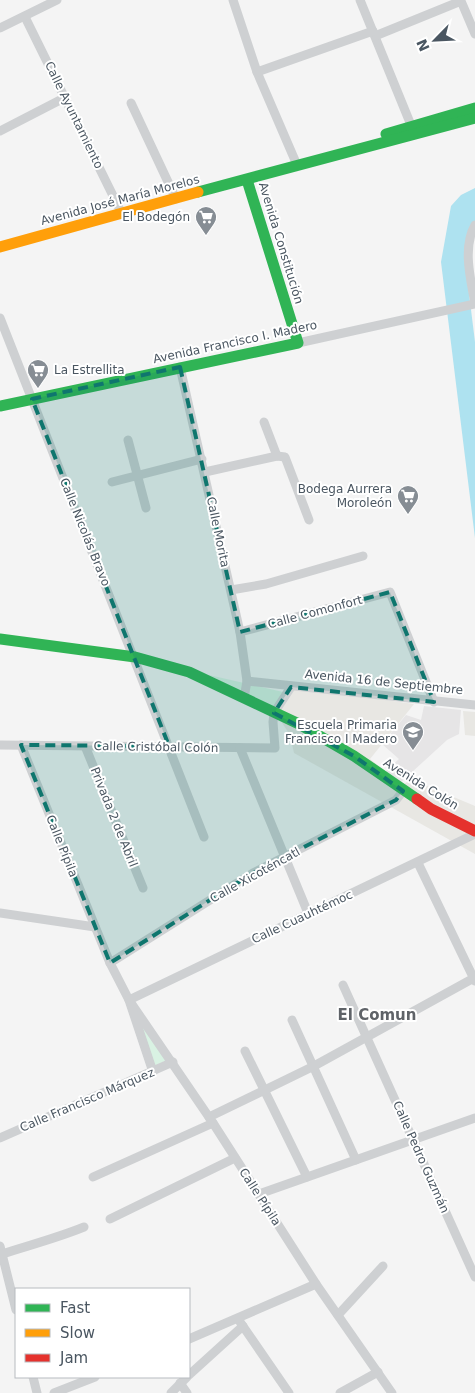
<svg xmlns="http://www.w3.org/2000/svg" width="475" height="1393" viewBox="0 0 475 1393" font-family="'DejaVu Sans',sans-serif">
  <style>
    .commercial { fill: #e8e7e3 }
    .education { fill: #e6e5e6 }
    .green { fill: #d9f2e3 }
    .water { fill: #aee2f0 }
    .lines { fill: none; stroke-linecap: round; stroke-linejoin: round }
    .street { stroke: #ced0d2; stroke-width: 9 }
    .fast { stroke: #30b455; stroke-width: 11 }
    .slow { stroke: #ff9f0a; stroke-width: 11 }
    .jam { stroke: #e5322d; stroke-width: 11 }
    .marked { fill: #0f766e; fill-opacity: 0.2; stroke: #0f766e; stroke-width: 4; stroke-dasharray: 10 6; stroke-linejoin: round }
    .labels { text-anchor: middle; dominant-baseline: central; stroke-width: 4; stroke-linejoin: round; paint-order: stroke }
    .street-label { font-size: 12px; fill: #4a5661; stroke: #fff }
    .poi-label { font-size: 12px; fill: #4a5661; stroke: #fff; text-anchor: end }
    .quarter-label { font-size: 15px; font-weight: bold; fill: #5f6368; stroke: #fff }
  </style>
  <rect width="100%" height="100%" fill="#f4f4f4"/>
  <g class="commercial">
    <path d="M291,687L414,704L370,759L403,785L411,779L475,806V854L294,753L290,735L275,712Z"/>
    <path d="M463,711L475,712V736L465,735Z"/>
  </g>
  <path class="education" d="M424,706L461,710L459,734L447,740L400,783L385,772L399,759L382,744L406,715L421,720Z"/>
  <g class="green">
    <path d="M209,675L283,692L275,709Z"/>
    <path d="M132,1007L167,1060L154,1066Z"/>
  </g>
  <path class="water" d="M475,188V223L465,261L475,342V538L441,262L451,206L461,195Z"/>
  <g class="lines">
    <g class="street">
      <path d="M233,0L257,72L297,165"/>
      <path d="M360,0L413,130"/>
      <path d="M25,17L122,214"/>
      <path d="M0,28L57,0"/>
      <path d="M375,36L461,1L475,34"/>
      <path d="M257,72L373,31"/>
      <path d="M131,103L176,199"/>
      <path d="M0,131L66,97"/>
      <path d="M0,318L204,837"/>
      <path d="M298,343L475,304C471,280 462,248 475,225"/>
      <path d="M180,367L240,632L247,681L244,698"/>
      <path d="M264,422L277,456"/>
      <path d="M128,440L146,508"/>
      <path d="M205,472L277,456L285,457L309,520"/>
      <path d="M112,482L202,459"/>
      <path d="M231,590L266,584L363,556"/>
      <path d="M240,632L390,592L434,702"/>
      <path d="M247,681L475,705"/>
      <path d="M0,745L275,748L273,722L274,713L291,687"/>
      <path d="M21,745L110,963L129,1000L213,1123L316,1284L392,1393"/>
      <path d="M85,746L143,888"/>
      <path d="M240,748L308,913"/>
      <path d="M418,863L475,981"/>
      <path d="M0,913L95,927"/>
      <path d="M110,963L253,873L396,800L403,791"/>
      <path d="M343,985L475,1277"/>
      <path d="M129,1000L475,834"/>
      <path d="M130,1003L153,1072"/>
      <path d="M292,1020L356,1160"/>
      <path d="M245,1051L307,1177"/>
      <path d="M209,1117L314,1066L474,978"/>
      <path d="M0,1138L173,1062"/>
      <path d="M93,1177L213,1123"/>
      <path d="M259,1194L475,1118"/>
      <path d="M110,1219L235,1158"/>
      <path d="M0,1246L16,1310"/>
      <path d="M2,1254C30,1245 57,1238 84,1227"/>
      <path d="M338,1315L383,1266"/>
      <path d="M238,1319L289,1393"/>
      <path d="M189,1339L316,1284"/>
      <path d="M189,1375L243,1326"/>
      <path d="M33,1377L37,1393"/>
      <path d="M180,1383L187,1393"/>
      <path d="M54,1393L95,1377"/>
      <path d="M171,1393L187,1377"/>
      <path d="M340,1393L378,1372"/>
    </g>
    <g class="fast">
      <path d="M386,134L475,108"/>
      <path d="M198,192L475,118"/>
      <path d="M0,406L298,343L247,180"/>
      <path d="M0,639L135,657L189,672L299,724L354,756L417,799"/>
    </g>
    <path class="slow" d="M0,247L198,192"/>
    <path class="jam" d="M417,799L431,809L475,831"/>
  </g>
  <path class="marked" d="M180,367L240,632L390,592L434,702L291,687L274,713L354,756L403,791L396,800L253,873L110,963L21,745L169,746L32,399Z"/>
  <defs>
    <g id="supermarket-pin" transform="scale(1.125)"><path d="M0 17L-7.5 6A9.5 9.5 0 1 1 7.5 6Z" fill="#868d94" stroke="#fff"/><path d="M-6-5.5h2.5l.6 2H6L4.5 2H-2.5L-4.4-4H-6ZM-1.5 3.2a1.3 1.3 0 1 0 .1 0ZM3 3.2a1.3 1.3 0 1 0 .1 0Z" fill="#fff"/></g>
    <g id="school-pin" transform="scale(1.125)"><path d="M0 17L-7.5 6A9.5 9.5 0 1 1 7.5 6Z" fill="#868d94" stroke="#fff"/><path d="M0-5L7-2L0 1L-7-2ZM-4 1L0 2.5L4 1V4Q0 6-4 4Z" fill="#fff"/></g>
  </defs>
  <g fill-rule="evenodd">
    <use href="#supermarket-pin" x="206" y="217"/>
    <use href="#supermarket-pin" x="38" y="370"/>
    <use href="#supermarket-pin" x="408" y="496"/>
    <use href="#school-pin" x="413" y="732"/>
  </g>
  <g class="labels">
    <g class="street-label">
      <text transform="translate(74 115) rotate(64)">Calle Ayuntamiento</text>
      <text transform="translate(120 200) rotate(-15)">Avenida José María Morelos</text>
      <text transform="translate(281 243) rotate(73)">Avenida Constitución</text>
      <text transform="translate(235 342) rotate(-12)">Avenida Francisco I. Madero</text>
      <text transform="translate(85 532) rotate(68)">Calle Nicolás Bravo</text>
      <text transform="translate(218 532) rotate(78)">Calle Morita</text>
      <text transform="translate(315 612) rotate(-15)">Calle Comonfort</text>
      <text transform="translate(384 682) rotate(6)">Avenida 16 de Septiembre</text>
      <text transform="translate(156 747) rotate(1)">Calle Cristóbal Colón</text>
      <text transform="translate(421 784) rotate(32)">Avenida Colón</text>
      <text transform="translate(114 817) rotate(68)">Privada 2 de Abril</text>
      <text transform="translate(62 846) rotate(68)">Calle Pípila</text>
      <text transform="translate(255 875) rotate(-29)">Calle Xicoténcatl</text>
      <text transform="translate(302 917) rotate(-25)">Calle Cuauhtémoc</text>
      <text transform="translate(87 1100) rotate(-23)">Calle Francisco Márquez</text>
      <text transform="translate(421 1157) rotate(66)">Calle Pedro Guzmán</text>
      <text transform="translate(260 1197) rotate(57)">Calle Pípila</text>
    </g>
    <g class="poi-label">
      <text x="190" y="217">El Bodegón</text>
      <text x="54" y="370" text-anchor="start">La Estrellita</text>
      <text x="392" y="489">Bodega Aurrera<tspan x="392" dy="14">Moroleón</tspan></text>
      <text x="397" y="725">Escuela Primaria<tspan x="397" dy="14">Francisco I Madero</tspan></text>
    </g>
    <g class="quarter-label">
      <text x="377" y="1015">El Comun</text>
    </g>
  </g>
  <rect x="15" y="1288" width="175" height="90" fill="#ffffff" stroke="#b7bbc0"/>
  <rect x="25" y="1304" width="25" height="8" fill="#30b455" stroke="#b7bbc0"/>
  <text x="60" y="1313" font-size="15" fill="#4a5661">Fast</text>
  <rect x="25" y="1329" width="25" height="8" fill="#ff9f0a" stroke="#b7bbc0"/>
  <text x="60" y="1338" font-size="15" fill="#4a5661">Slow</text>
  <rect x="25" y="1354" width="25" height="8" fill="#e5322d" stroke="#b7bbc0"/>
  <text x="60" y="1363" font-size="15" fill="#4a5661">Jam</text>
  <g transform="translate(435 40) rotate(246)" stroke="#ffffff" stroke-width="4" paint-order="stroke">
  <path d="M0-4L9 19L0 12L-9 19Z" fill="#4a5661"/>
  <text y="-8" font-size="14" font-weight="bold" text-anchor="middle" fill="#4a5661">N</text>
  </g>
</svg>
